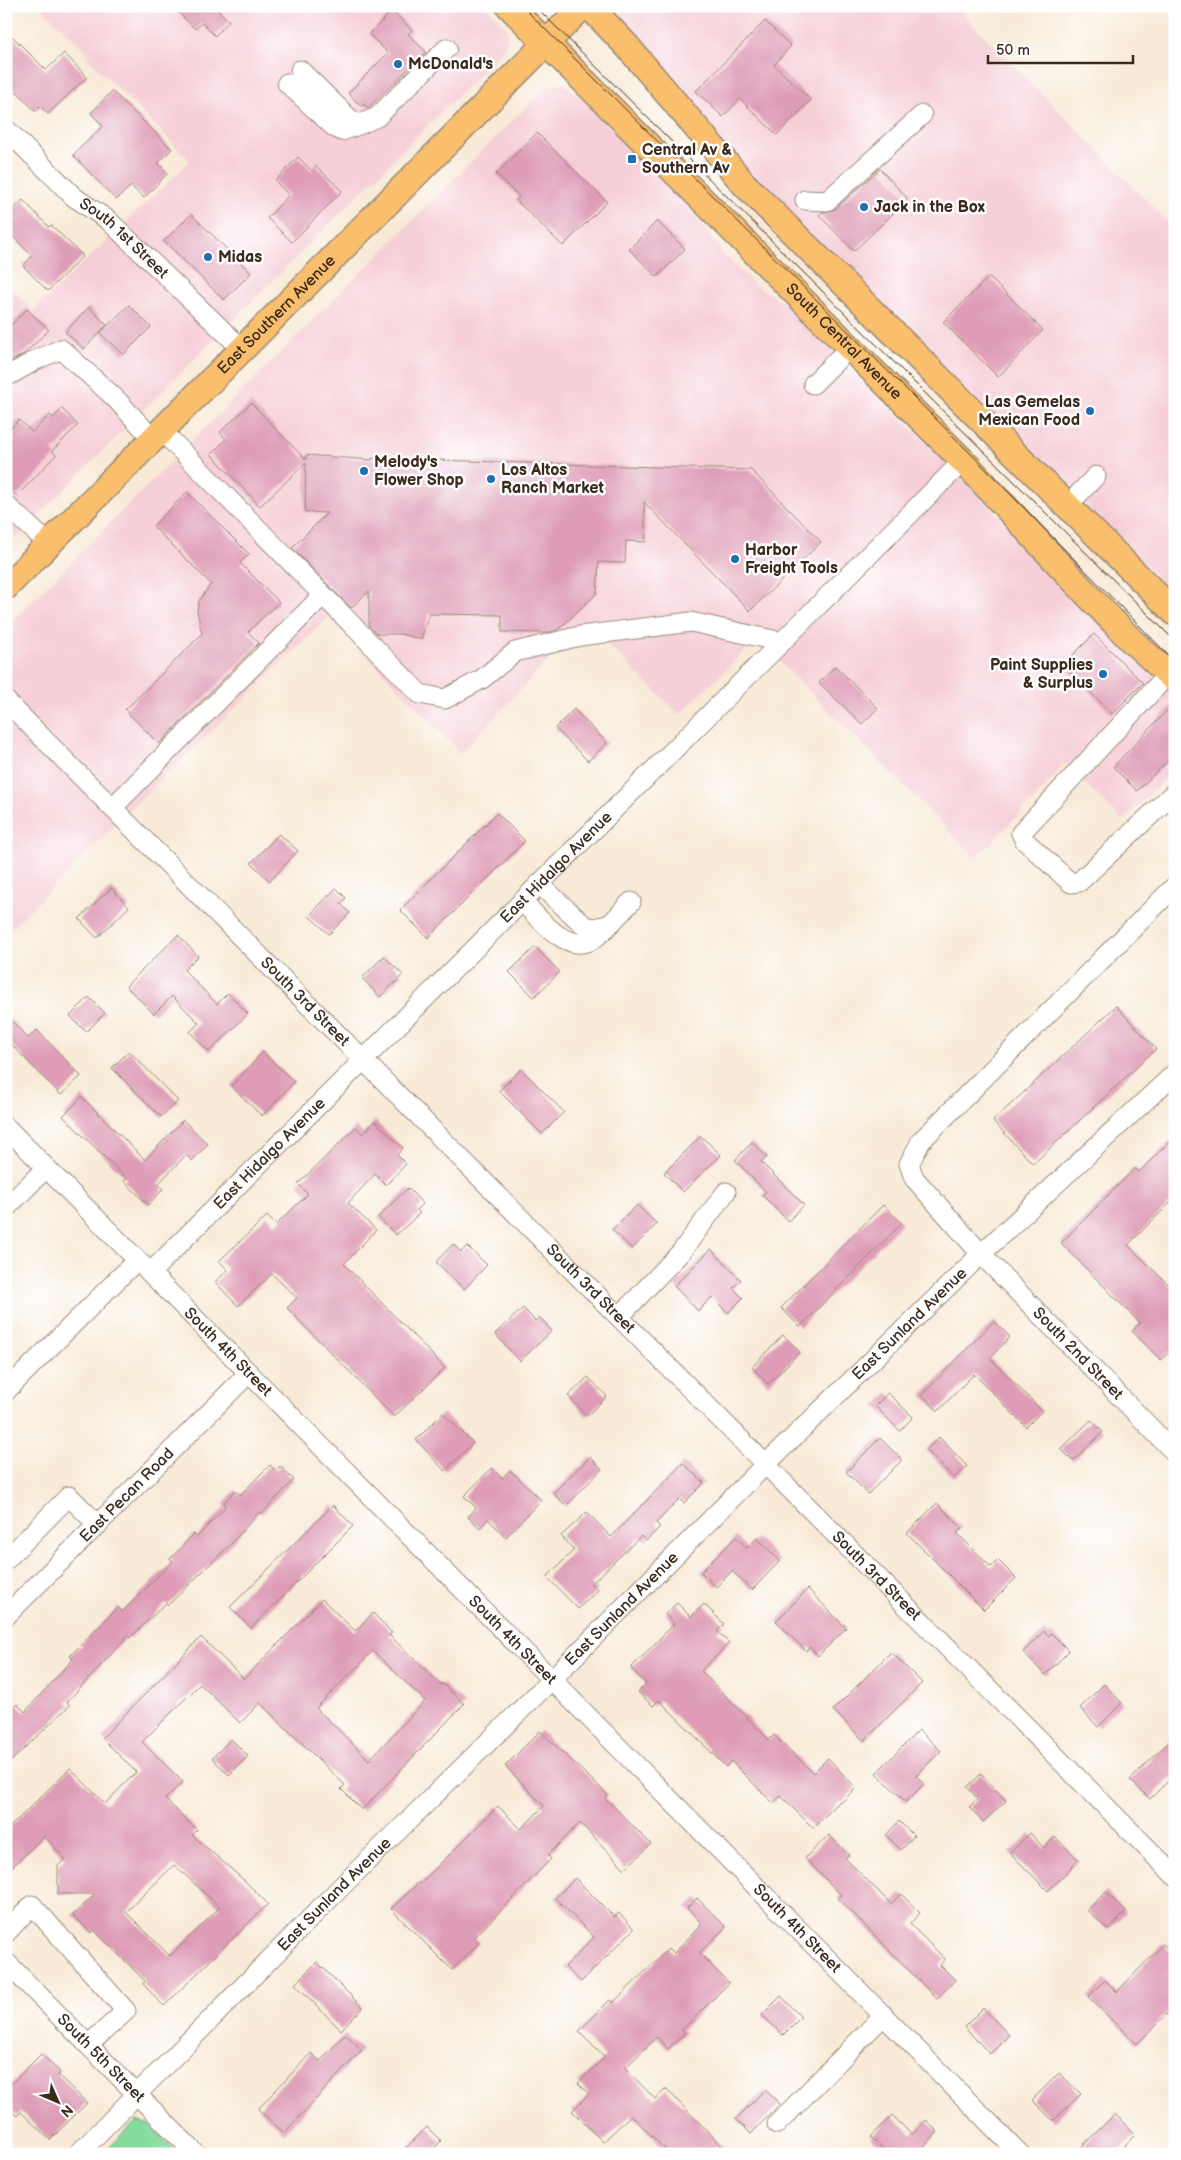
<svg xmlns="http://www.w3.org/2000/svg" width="1181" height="2160" viewBox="0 0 1181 2160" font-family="'Balsamiq Sans',sans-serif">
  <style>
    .built { fill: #f6cfd8 }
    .green { fill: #84db9e; stroke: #60825e }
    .building { fill: #de9cb6; fill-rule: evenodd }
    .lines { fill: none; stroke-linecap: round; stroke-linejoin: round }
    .minor-casing { stroke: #9a8a7a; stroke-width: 21 }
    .major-casing { stroke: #9a8a7a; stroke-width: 28 }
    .minor { stroke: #fff; stroke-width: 19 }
    .major { stroke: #f9bf6d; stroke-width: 25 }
    .tram { stroke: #3b2a1e; stroke-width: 1 }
    .poi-dot { fill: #1f6fb2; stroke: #fff; stroke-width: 2 }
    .labels { text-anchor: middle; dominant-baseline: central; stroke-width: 5; stroke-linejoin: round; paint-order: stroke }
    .poi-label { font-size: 16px; font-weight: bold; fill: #3b2a1e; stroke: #fff; text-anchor: start }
    .street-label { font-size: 16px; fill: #3b2a1e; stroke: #fff }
  </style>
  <rect width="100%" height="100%" fill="#fff"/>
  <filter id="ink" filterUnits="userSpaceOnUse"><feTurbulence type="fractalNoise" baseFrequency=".02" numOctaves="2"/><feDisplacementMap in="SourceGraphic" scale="10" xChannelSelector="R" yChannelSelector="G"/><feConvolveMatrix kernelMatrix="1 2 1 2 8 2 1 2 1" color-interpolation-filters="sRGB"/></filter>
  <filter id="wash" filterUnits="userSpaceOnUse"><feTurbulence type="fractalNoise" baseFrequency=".0096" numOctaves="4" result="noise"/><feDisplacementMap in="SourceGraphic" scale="20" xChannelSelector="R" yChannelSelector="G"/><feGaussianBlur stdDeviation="1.12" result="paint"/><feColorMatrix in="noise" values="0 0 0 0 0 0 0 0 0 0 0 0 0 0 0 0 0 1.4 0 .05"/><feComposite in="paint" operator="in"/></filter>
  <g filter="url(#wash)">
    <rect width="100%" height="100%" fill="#f8ead7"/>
    <g class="built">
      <path d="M44,6H486L507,28V39L505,48L17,537L6,527V283L33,311L190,161L87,57L90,55L43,9L45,8Z"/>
      <path d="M626,6H971L963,14L1175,229V595L904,331L744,167L612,23Z"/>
      <path d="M561,83L570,88L681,198L724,255L756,286L785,304L1175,690V769L1123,821L1065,763L1038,795L976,858L757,639L680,714L604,642L558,650L461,753L329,617L133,807L6,934V627L545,88Z"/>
    </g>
    <path class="green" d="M137,2121L150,2125L179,2154H102Z"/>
    <g id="blocks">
      <g class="building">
        <path d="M172,6H218L216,8L229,21L215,36L202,23L195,29Z"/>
        <path d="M392,11L412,30L408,34L426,52L368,108L364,104L361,106L348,93L388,53L369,34Z"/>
        <path d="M765,21L791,46L774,65L811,100L777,135L740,99L723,117L696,91Z"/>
        <path d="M6,30L46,70L64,53L87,77L48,114L40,106L35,111L6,80Z"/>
        <path d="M112,91L172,149L158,163L168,173L144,198L131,186L116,200L73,155L103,126L91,113Z"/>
        <path d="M537,133L607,202L563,246L516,200L519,197L496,174Z"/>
        <path d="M298,157L312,171L316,166L342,191L292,242L267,218L289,195L275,181Z"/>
        <path d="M880,169L908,199L854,251L819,215L822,212L835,209Z"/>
        <path d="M23,200L49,227L51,225L83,256L48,291L23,266L32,256L6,229V216Z"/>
        <path d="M191,214L251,273L224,300L164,241Z"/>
        <path d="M657,221L685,249L657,277L629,249Z"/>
        <path d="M989,277L1043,330L998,377L943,322Z"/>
        <path d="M129,305L151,327L123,355L100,333Z"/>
        <path d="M89,307L107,325L84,349L65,332Z"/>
        <path d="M27,309L49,330L25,353L6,364V330Z"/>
        <path d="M251,403L306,460V455L372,460V458L751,470L821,542L750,611L644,502L646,542L626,541L625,563L599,562L597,593L559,629L546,633L502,632V615L429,614L421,639L400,634H377L369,626V591L351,608L292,548L327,513L305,512L306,463L260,506L211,454L226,439L220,432Z"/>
        <path d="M62,409L78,425L52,451L56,455L17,496L6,486V433L19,420L32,432L50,415L53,418Z"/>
        <path d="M187,492L249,554L240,563L279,602L248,632L259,643L159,744L125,710L202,634L197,611L199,601L211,584L153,526Z"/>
        <path d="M1094,634L1143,683L1112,714L1063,665Z"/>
        <path d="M835,666L878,708L862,724L819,683Z"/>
        <path d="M1175,702V754L1137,791L1113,767Z"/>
        <path d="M574,709L607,743L588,761L555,728Z"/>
        <path d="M497,813L525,841L428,938L400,910Z"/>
        <path d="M279,834L298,851L270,881L251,863Z"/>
        <path d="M111,888L129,907L97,938L79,919Z"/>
        <path d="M336,888L346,898L341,904L350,913L329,934L309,916Z"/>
        <path d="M178,935L198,956L184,970L217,1004L228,993L248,1014L209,1052L190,1032L199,1023L172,996L154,1014L126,986Z"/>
        <path d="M535,947L560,972L534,997L509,972Z"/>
        <path d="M384,956L403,975L380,997L362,978Z"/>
        <path d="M89,997L105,1013L86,1032L70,1016Z"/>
        <path d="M1116,1006L1156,1049L1033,1164L993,1121Z"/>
        <path d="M6,1015L28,1038L37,1030L81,1076L61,1095L6,1039Z"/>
        <path d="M129,1051L178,1101L161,1117L112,1068Z"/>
        <path d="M263,1052L294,1082L262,1116L231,1086Z"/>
        <path d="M521,1069L564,1112L542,1134L499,1091Z"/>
        <path d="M82,1097L145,1160L183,1120L208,1144L192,1161L186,1155L158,1184L163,1189L148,1205L124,1181L127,1179L63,1116Z"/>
        <path d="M375,1121L403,1148L397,1155L406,1164L386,1185L375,1174L348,1203L376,1230L344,1264L445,1368L394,1417L287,1308L297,1298L272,1274L238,1306L215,1282L228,1270L219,1261L267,1216L276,1225L308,1194L298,1184L356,1127L363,1134Z"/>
        <path d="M701,1136L721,1155L683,1192L664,1173Z"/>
        <path d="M1175,1136V1198L1128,1245L1175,1291V1347L1161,1360L1132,1331L1140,1323L1061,1243L1135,1168L1139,1172Z"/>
        <path d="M752,1142L767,1157L761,1162L804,1205L788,1221L762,1195L766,1192L735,1160Z"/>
        <path d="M408,1188L423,1204L417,1210L420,1213L396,1235L378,1217Z"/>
        <path d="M637,1205L657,1224L632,1249L612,1230Z"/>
        <path d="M883,1205L902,1223L800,1327L781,1308Z"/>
        <path d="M453,1244L461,1252L467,1246L487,1265L464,1289L436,1262Z"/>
        <path d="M711,1249L741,1280L733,1288L743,1298L728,1313L712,1297L698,1311L674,1286Z"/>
        <path d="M523,1308L535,1321L539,1317L552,1331L520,1361L495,1334Z"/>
        <path d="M994,1321L1010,1337L990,1358L1042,1411L1026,1427L974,1374L938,1411L922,1395Z"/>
        <path d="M783,1335L800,1352L768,1384L752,1367Z"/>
        <path d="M588,1377L607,1396L587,1416L568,1396Z"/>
        <path d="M888,1393L913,1417L900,1431L875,1406Z"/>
        <path d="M443,1413L473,1443L445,1471L416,1440Z"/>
        <path d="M1091,1420L1103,1432L1073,1461L1061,1449Z"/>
        <path d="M939,1437L967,1466L954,1478L926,1450Z"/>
        <path d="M880,1438L902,1460L868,1494L846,1472Z"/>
        <path d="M590,1457L602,1469L566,1506L553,1493Z"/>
        <path d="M683,1463L704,1483L684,1503L679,1499L656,1523L660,1527L646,1541L641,1536L591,1584L598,1590L578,1609L547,1577L574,1550L561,1536L587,1512L611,1537Z"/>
        <path d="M270,1465L276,1471L280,1466L294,1480L261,1514L259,1512L231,1544L168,1605L166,1603L130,1638L128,1636L67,1702L70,1705L6,1766V1714L17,1704L25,1712L73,1659L70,1656L118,1607L122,1612L173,1561L170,1559L194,1534L197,1537L225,1507L224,1503L235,1490L240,1495Z"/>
        <path d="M492,1468L502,1478L510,1470L541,1500L506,1537L488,1519L480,1528L468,1517L476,1508L464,1496Z"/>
        <path d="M937,1503L962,1528L957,1533L991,1567L998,1560L1016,1578L984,1610L907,1533Z"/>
        <path d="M333,1505L353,1526L251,1628L230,1607Z"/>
        <path d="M736,1537L747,1548L757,1538L780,1561L752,1590L732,1571L716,1587L701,1572Z"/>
        <path d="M808,1589L846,1628L818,1656L810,1647L806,1651L776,1621Z"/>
        <path d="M322,1599L355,1631L373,1613L392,1633L389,1635L441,1685L442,1683L464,1704L362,1810L341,1789L345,1785L260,1703L240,1723L200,1684L142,1742L183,1782L165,1799L197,1830L192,1835L246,1882L268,1904L164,2006L143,1984L145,1981L94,1930L91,1933L73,1915L95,1894H58V1866L65,1859L44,1836L6,1873V1831L70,1768L105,1804L136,1772L102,1738L201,1637L244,1679ZM373,1651L425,1701L369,1760L316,1708ZM174,1865L220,1907L170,1956L126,1912Z"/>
        <path d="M677,1603L691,1617L704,1604L724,1624L717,1631L729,1643L701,1671L769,1740L774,1735L813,1773L828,1758L856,1788L842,1802L840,1801L813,1828L781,1796L773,1803L731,1761L726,1767L659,1700L653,1706L638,1692L646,1684L631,1668L674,1624L665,1614Z"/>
        <path d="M1044,1631L1049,1636L1051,1633L1069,1651L1045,1675L1023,1652Z"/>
        <path d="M891,1652L922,1683L864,1741L833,1710Z"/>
        <path d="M1104,1684L1122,1703L1098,1727L1080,1708Z"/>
        <path d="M919,1730L941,1751L916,1776L924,1784L906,1802L876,1773Z"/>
        <path d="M540,1731L608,1795L605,1798L651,1844L625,1869L580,1823L548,1855L551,1859L474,1938L479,1943L452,1970L391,1909L419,1882L420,1884L498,1806L521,1829L544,1806L505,1766Z"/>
        <path d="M1175,1736V1774L1150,1799L1130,1780Z"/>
        <path d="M231,1739L248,1756L229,1775L212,1758Z"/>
        <path d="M981,1774L1006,1801L983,1822L969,1807L978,1799L967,1787Z"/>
        <path d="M899,1821L914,1836L901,1850L886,1835Z"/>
        <path d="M1030,1833L1044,1848L1055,1837L1079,1860L1048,1891L1010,1853Z"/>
        <path d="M829,1835L849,1855L845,1858L891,1904L901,1894L920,1913L910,1924L945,1959L940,1965L955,1980L937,1999L838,1898L841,1895L805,1858Z"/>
        <path d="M575,1878L614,1917L619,1913L634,1929L581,1982L565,1967L594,1937L555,1898Z"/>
        <path d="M1106,1892L1126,1912L1108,1930L1087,1910Z"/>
        <path d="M697,1898L726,1927L699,1953L729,1983L682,2030L685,2033L668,2049L657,2037L625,2068L655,2099L666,2089L730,2154H670L631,2115L603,2142L572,2111L589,2094L578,2083L605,2057L579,2031L610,2000L613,2003L669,1948L674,1953L702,1924L687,1908Z"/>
        <path d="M1163,1944L1175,1956V2006L1137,2044L1088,1997L1105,1980L1117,1992Z"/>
        <path d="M317,1962L363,2008L341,2030L295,1984Z"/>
        <path d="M781,1996L801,2017L783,2035L762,2015Z"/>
        <path d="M983,2008L1009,2035L990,2054L964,2027Z"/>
        <path d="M345,2034L362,2050L284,2133L258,2109L311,2053L320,2061Z"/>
        <path d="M41,2054L60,2072L58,2075L87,2103L50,2140L21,2112L17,2116L6,2106V2089Z"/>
        <path d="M1059,2073L1081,2094L1053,2121L1032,2100Z"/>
        <path d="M765,2090L780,2104L751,2134L736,2119Z"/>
        <path d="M1115,2114L1135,2135L1116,2154H1074Z"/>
        <path d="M892,2115L912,2135L926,2120L938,2132L917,2154H888L871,2137Z"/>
        <path d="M427,2127L441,2141L429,2154H400Z"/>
      </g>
    </g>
  </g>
  <g filter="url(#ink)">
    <use href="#blocks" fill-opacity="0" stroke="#9a8a7a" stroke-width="1"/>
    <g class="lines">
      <g class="minor-casing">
        <g id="minor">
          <path d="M300,70L351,120L361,124L377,117L447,48"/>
          <path d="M287,83L334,127L342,131L361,124"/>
          <path id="s1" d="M6,129L74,197L108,220L242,349"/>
          <path d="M805,200L827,201L922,115"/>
          <path d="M6,377L36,360L61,349L115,398L153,439"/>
          <path d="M813,384L849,348"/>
          <path d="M161,430L420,694L445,699L482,679L515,652L580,636L691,622L782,642"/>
          <path d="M6,505L49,544"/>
          <path d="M1067,506L1096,476"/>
          <path d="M1169,673L1021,833L1025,841L1071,883L1079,882L1175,792"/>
          <path id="s2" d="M6,701L1175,1876"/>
          <path d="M113,807L323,595"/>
          <path d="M539,884L585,926L593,928L608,925"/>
          <path id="s3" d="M1175,886L921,1141L909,1164L914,1178L981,1254L1175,1453"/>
          <path d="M522,901C539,918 568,957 595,938C608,928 620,913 631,902"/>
          <path id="s4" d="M6,1127L1020,2154"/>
          <path d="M6,1208L46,1168"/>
          <path id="s5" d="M150,1273L963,461"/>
          <path d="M619,1317L681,1252L726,1192"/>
          <path d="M6,1391L137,1260"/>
          <path d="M6,1560L69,1496L98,1525"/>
          <path id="s6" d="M6,1616L249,1373"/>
          <path d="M6,1933L32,1905L126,2011L88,2045"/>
          <path id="s7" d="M6,1962L196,2154"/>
          <path d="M777,2124L884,2015"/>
          <path id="s8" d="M78,2154L342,1886L536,1695L765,1465L981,1254L1175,1073"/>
        </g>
      </g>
      <g class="major-casing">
        <g id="major">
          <path id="s9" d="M509,6L963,461L1081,588L1132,641L1175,680"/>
          <path d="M589,6L627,46L744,184L1175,613"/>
          <path id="s10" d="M6,587L583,6"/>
        </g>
      </g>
      <use href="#minor" class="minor"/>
      <use href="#major" class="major"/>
      <g class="tram">
        <path d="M522,6L973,456L1175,662"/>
        <path d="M535,6L1175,641"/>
      </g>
    </g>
  </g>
  <g class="poi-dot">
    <circle cx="398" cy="64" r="5"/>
    <rect x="627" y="154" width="10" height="10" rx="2.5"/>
    <circle cx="864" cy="207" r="5"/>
    <circle cx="208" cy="257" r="5"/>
    <circle cx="1090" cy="411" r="5"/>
    <circle cx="364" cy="471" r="5"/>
    <circle cx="491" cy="479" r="5"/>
    <circle cx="735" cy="559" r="5"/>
    <circle cx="1103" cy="674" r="5"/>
  </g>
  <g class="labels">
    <g class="poi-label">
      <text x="408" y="64">McDonald's</text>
      <text x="642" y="150">Central Av &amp;<tspan x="642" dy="18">Southern Av</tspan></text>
      <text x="874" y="207">Jack in the Box</text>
      <text x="218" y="257">Midas</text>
      <text x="1080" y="402" text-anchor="end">Las Gemelas<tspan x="1080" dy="18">Mexican Food</tspan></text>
      <text x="374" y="462">Melody's<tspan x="374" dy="18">Flower Shop</tspan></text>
      <text x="501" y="470">Los Altos<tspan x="501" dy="18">Ranch Market</tspan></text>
      <text x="745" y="550">Harbor<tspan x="745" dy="18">Freight Tools</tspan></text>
      <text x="1093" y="665" text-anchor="end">Paint Supplies<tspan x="1093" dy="18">&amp; Surplus</tspan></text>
    </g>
    <g class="street-label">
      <text stroke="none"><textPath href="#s1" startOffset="161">South 1st Street</textPath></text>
      <text stroke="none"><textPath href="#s10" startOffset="384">East Southern Avenue</textPath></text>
      <text stroke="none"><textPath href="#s9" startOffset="474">South Central Avenue</textPath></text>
      <text stroke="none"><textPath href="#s5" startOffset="574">East Hidalgo Avenue</textPath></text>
      <text stroke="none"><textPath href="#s2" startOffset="424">South 3rd Street</textPath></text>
      <text stroke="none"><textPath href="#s5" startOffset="169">East Hidalgo Avenue</textPath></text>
      <text stroke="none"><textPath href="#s2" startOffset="829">South 3rd Street</textPath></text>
      <text stroke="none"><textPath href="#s8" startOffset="1175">East Sunland Avenue</textPath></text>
      <text stroke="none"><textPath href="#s4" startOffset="316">South 4th Street</textPath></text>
      <text stroke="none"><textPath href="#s3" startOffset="641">South 2nd Street</textPath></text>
      <text stroke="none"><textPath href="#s6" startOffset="171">East Pecan Road</textPath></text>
      <text stroke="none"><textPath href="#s2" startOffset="1234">South 3rd Street</textPath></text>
      <text stroke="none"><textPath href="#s8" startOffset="770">East Sunland Avenue</textPath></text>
      <text stroke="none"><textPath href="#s4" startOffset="721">South 4th Street</textPath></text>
      <text stroke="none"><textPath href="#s8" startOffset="365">East Sunland Avenue</textPath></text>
      <text stroke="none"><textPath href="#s4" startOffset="1126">South 4th Street</textPath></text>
      <text stroke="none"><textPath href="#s7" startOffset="135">South 5th Street</textPath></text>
    </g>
  </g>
  <rect width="1181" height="2160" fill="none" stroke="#fff" stroke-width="25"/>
  <g transform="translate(58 2102) rotate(135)" stroke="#ffffff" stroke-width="4" paint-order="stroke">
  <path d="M0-4L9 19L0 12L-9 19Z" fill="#3b2a1e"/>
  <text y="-8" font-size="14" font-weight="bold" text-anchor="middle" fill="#3b2a1e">N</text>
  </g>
  <path d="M988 55v8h145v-8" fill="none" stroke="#3b2a1e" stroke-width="2.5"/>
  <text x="996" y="55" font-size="15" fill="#3b2a1e" stroke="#ffffff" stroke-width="4" paint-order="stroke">50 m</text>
</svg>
